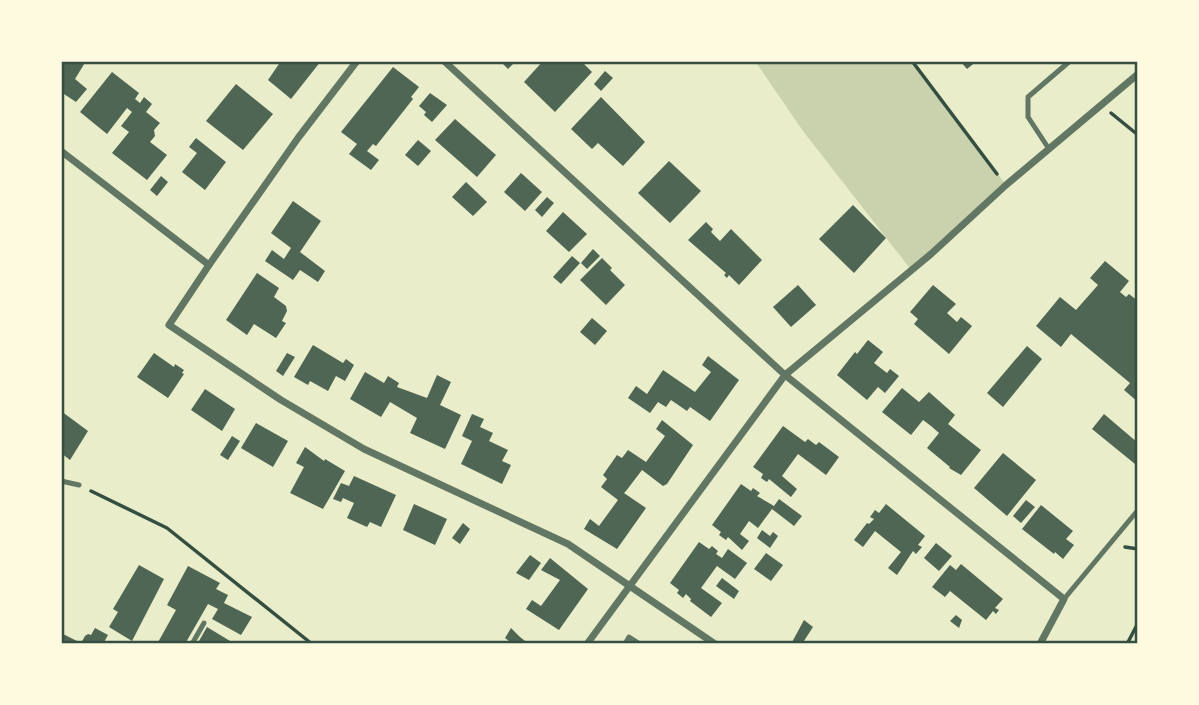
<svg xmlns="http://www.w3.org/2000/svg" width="1199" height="705" viewBox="0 0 1199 705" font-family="'Public Sans',sans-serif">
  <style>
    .green { fill: #cad2ad }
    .building { fill: #4f6655 }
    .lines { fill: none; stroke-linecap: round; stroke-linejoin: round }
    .path { stroke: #344e41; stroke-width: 3.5 }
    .service { stroke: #617663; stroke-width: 5 }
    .minor { stroke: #617663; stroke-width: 7 }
    .neatline { fill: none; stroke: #344e41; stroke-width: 2.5 }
  </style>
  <rect width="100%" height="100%" fill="#e9edc9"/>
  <path class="green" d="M755,61H912L1006,185L912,271L803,131Z"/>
  <g class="building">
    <path d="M61,61H86L75,79L87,89L76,102L61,92Z"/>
    <path d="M281,61H321L291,99L268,80Z"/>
    <path d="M500,61H516L508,69Z"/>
    <path d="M543,61H581L592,72L555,112L524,82Z"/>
    <path d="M960,61H977L967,69Z"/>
    <path d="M393,67L419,87L411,97L413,99L376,146L373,144L367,151L379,160L371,170L349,154L357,144L341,132Z"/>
    <path d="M605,71L613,78L601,91L594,84Z"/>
    <path d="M112,72L139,93L135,99L140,103L144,97L152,104L146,112L160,123L154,130L155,136L150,142L167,155L147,180L112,153L129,132L121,126L132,112L127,108L107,134L80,112Z"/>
    <path d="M236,84L273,114L243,150L206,121Z"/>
    <path d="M430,93L447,105L432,122L424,115L426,112L419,106Z"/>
    <path d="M601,97L645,142L623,166L598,143L592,149L571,129Z"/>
    <path d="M455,119L496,155L477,177L435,140Z"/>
    <path d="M196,138L226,162L205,190L182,172L197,153L189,147Z"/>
    <path d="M418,140L431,151L418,166L405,155Z"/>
    <path d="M669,161L701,191L670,223L638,193Z"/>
    <path d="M521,173L542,192L525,211L504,192Z"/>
    <path d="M161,176L168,182L157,196L150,190Z"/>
    <path d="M466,182L487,202L473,216L452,197Z"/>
    <path d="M547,197L554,203L542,217L535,210Z"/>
    <path d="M293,201L321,221L300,252L325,271L318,282L300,270L293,280L265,261L272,250L284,259L291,248L271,233Z"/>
    <path d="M853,205L886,238L854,273L819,239Z"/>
    <path d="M563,212L587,234L569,252L546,231Z"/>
    <path d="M706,222L713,229L711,232L720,241L731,229L762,260L739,285L729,275L727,278L724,275L726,273L688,240Z"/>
    <path d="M593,249L600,256L587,269L581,263Z"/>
    <path d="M572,256L580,263L561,284L553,277Z"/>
    <path d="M602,258L612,268L610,270L625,285L606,305L580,280Z"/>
    <path d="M1105,261L1129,281L1120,292L1126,297L1129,294L1138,301V402L1124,390L1130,383L1071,334L1061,347L1036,326L1060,297L1076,310L1098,285L1090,278Z"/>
    <path d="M257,273L279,288L274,297L286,306L287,311L282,321L286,323L276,338L254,324L247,335L226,320Z"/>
    <path d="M798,285L816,305L791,327L773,307Z"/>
    <path d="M933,285L956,304L947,313L957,322L961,317L972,326L949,354L914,324L918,319L910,312Z"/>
    <path d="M592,318L607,331L595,345L580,332Z"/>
    <path d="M868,340L883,352L874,363L887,373L890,369L899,376L885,393L878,387L867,400L837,375L855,352L857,354Z"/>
    <path d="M313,345L343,363L346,359L354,365L345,381L336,376L328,391L310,381L308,385L294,377Z"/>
    <path d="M1027,346L1042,359L1003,407L987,393Z"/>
    <path d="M154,353L174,367L175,364L184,370L182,373L184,374L168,398L137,377Z"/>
    <path d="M287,353L295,357L283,376L276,371Z"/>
    <path d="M708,356L739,380L710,421L690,407L687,411L671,400L666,407L658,402L650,413L628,398L636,386L647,394L663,370L695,392L711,372L702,365Z"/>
    <path d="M365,372L384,383L388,376L399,383L397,387L427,398L437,375L451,382L440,405L461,415L445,449L410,433L417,418L390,402L381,417L350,399Z"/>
    <path d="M902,388L919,402L929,392L938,400L955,415L948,424L981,450L961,475L949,468L950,467L927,448L939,433L931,426L923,420L911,435L882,412Z"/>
    <path d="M205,389L235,409L222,431L191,410Z"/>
    <path d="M61,411L88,431L70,460L61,453Z"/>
    <path d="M472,414L484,419L480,427L493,433L489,441L508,450L502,461L511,465L502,484L461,464L472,441L462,436Z"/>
    <path d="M1104,414L1138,443V460L1135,464L1092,429Z"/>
    <path d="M662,420L693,445L667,484L663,486L642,470L626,491L624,493L646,508L617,549L584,529L590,519L599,526L618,500L601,487L607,479L603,475L617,455L622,458L628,450L646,462L665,436L656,429Z"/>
    <path d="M256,423L288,441L273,467L241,448Z"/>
    <path d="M783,426L805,442L808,439L816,445L819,442L839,457L826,475L798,454L782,476L797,489L791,497L769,479L767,482L761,478L763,474L753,467Z"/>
    <path d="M232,436L240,441L228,460L220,455Z"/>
    <path d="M305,447L324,461L325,459L345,471L323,509L290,493L304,467L296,463Z"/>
    <path d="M1003,453L1036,480L1007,516L974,488Z"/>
    <path d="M354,476L396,495L381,527L370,522L367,527L347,518L354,503L343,498L341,502L333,499L341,483L349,486Z"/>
    <path d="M741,484L751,491L753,488L760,493L757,496L774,506L779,499L802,516L794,526L772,509L758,528L749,521L740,534L749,541L742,550L728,537L726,540L719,535L721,532L712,525Z"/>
    <path d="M1026,500L1035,507L1021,523L1013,516Z"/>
    <path d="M414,504L447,519L435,545L403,530Z"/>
    <path d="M886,504L925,536L918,545L922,547L916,554L913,551L897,575L888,568L901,552L875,531L863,547L854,540L867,523L869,524L874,519L870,517L875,510L879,513Z"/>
    <path d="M1041,505L1073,531L1066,539L1074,545L1063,559L1055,552L1054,554L1022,529Z"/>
    <path d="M463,523L470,529L460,544L452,538Z"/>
    <path d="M762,530L770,536L773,532L778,536L770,548L757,538Z"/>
    <path d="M699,542L709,549L712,546L718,551L716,554L722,558L728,549L747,563L735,579L717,566L701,588L722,603L711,617L690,601L691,599L686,594L683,598L677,593L679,590L670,583Z"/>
    <path d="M936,543L952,556L939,571L924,558Z"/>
    <path d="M766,553L783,565L771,581L754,569Z"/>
    <path d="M530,555L541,563L529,580L516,573Z"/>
    <path d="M550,558L588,589L559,630L526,609L532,600L541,606L560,580L541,570Z"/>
    <path d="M961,564L1003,599L995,608L999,610L996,614L993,611L986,620L950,591L945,597L932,587L950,565L956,570Z"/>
    <path d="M139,565L164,579L132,641L109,627L118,612L113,609Z"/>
    <path d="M188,566L220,583L216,589L228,595L224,603L252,617L241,635L212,619L218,609L208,604L185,644H157L176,610L167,605Z"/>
    <path d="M722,578L739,591L734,599L716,586Z"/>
    <path d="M956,615L962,620L959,628L950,621Z"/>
    <path d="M804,620L813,627L802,644H791Z"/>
    <path d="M207,627L235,644H204L199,641Z"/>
    <path d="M95,628L108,635L103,644H61V633L81,643L85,636L88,634L91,635Z"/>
    <path d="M511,628L520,637L529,644H513L505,638Z"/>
  </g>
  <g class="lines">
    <g class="path">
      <path d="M912,61L997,174"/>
      <path d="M1111,113L1138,135"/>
      <path d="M91,491L167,528L312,644"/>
      <path d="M1125,547L1138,549"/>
      <path d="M1127,644L1138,623"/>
    </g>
    <g class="service">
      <path d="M1049,149L1028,117V97L1070,61"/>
      <path d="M61,481L79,485"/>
      <path d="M1064,599L1138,510"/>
      <path d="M192,644L204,623"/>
      <path d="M625,644L629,637L640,644"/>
    </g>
    <g class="minor">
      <path d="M444,61L785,375L1064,599L1040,644"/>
      <path d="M61,151L209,265L169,325L281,400L364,449L568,544L715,644"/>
      <path d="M209,265L298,138L357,61"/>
      <path d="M587,644L785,375L931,254L1006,185L1138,74"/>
    </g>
  </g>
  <rect width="1199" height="705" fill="none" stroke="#fefae0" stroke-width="126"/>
  <rect x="63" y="63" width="1073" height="579" class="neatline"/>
</svg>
